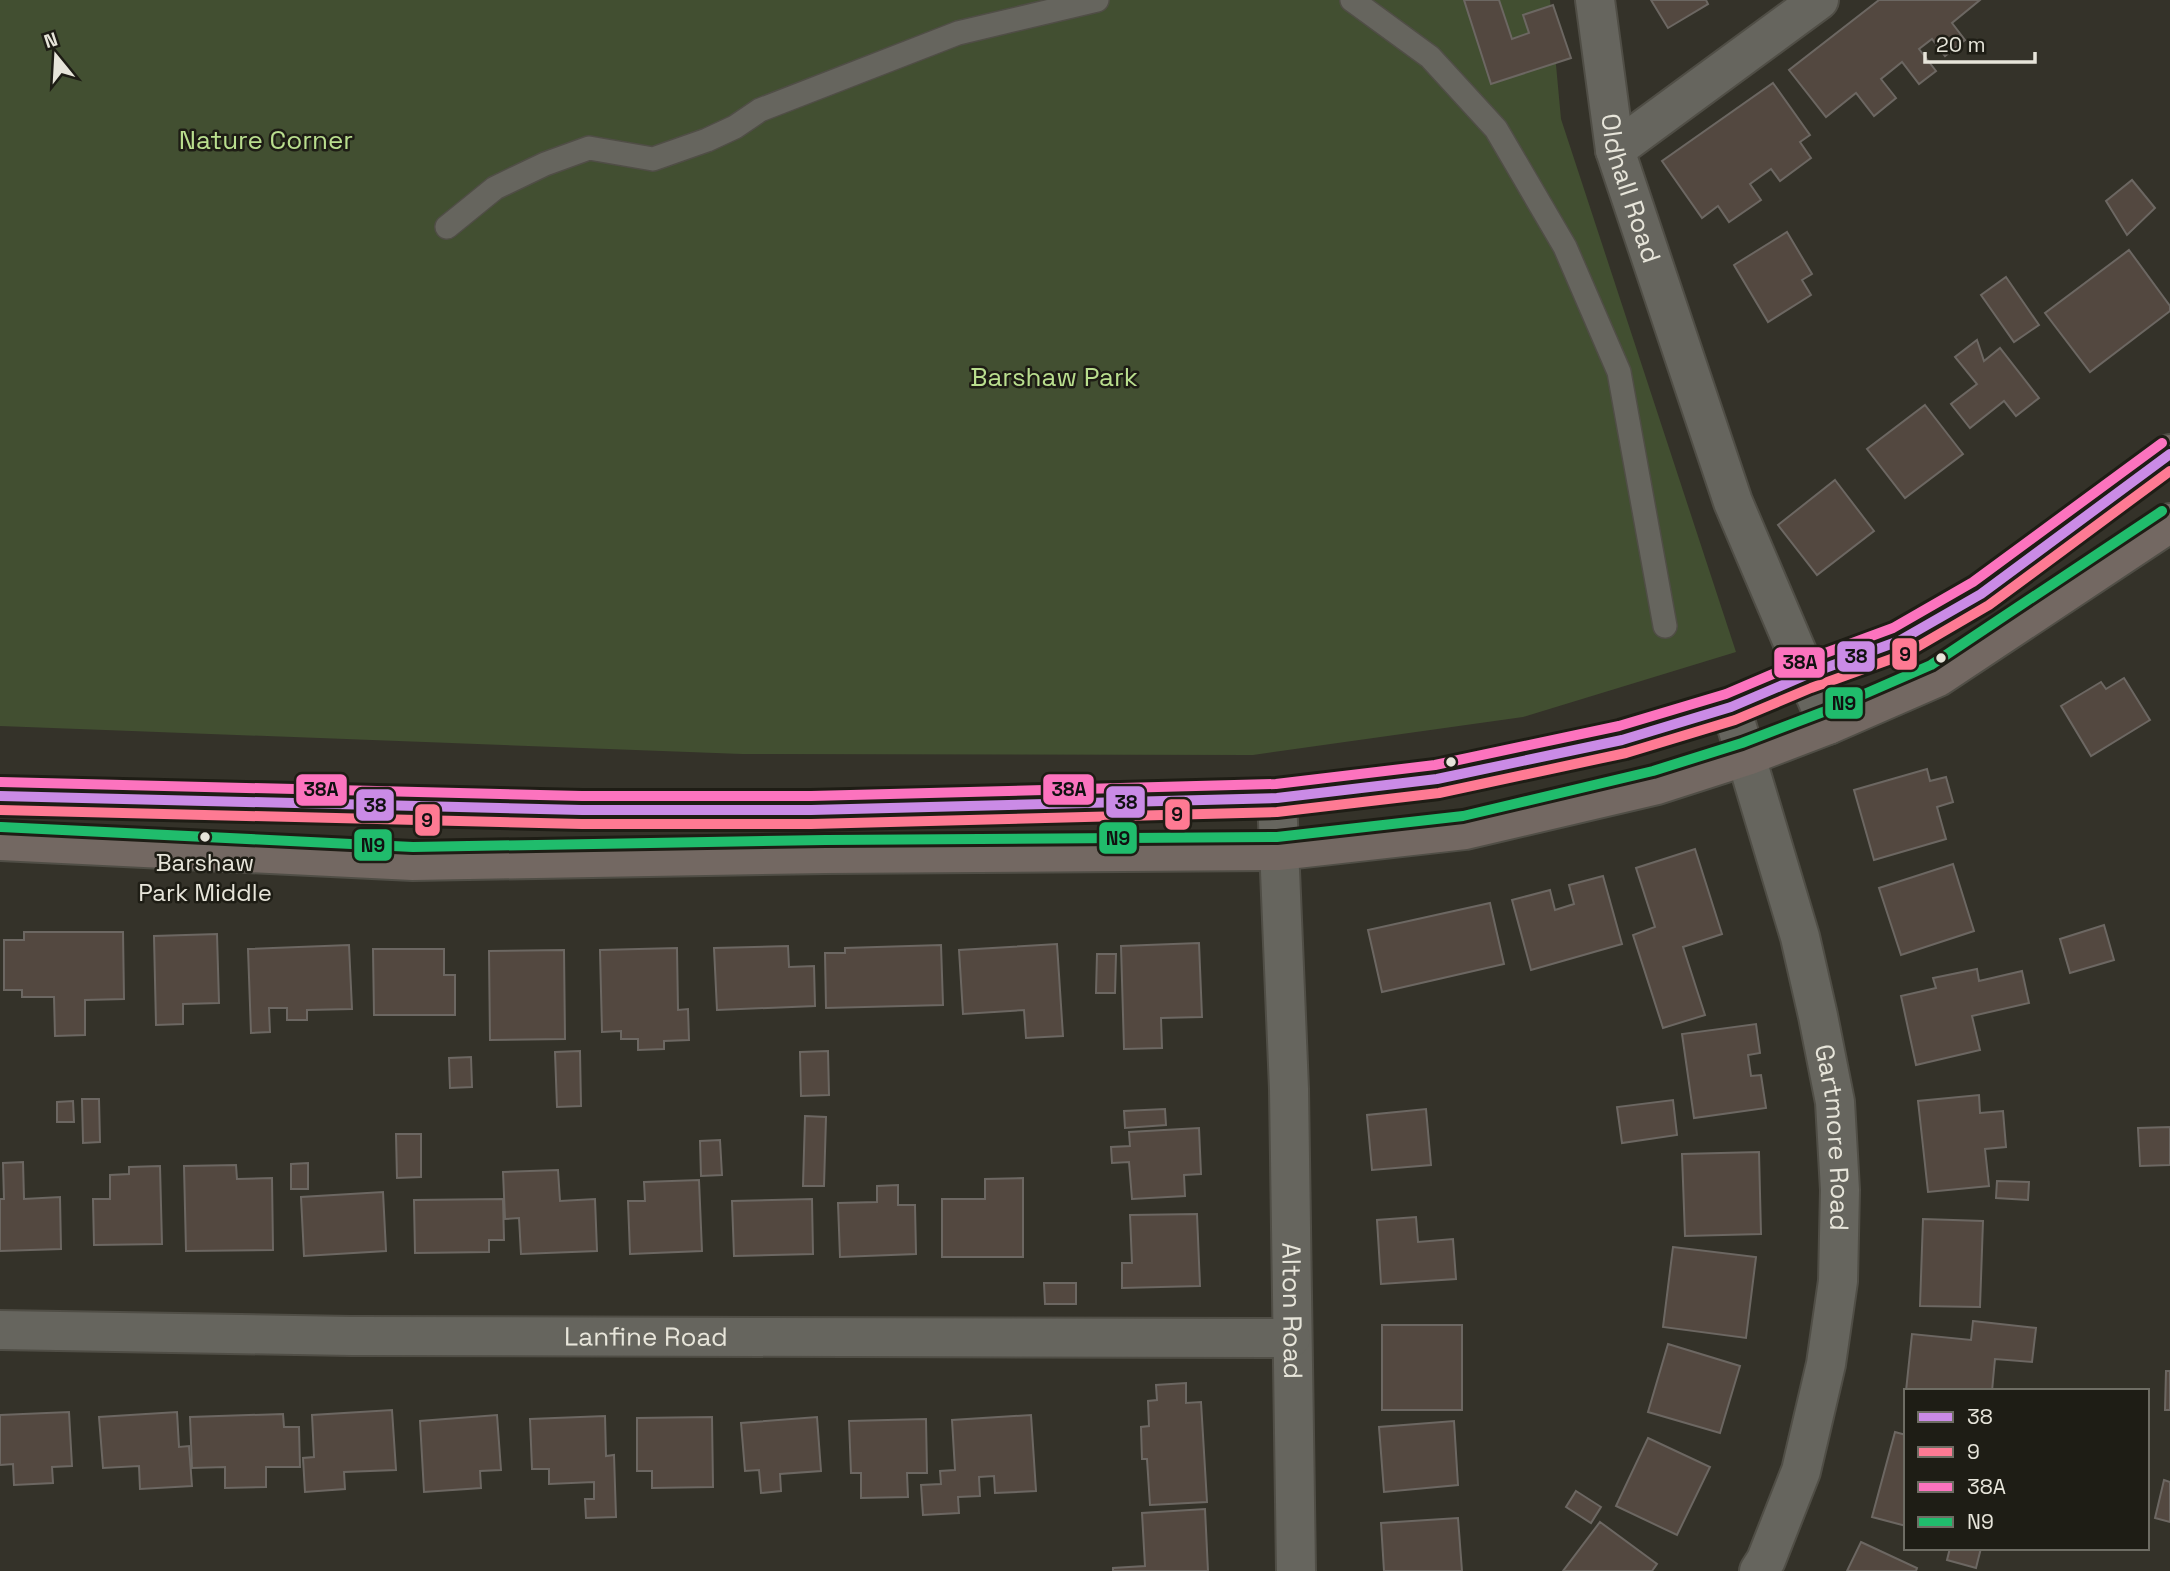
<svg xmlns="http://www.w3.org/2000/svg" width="2170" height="1571" viewBox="0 0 2170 1571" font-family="'Space Grotesk',sans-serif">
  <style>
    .green { fill: #424f31 }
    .building { fill: #534840; stroke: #6c6762; stroke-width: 2 }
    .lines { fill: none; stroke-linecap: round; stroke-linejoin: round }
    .service-casing { stroke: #504e46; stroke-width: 26 }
    .minor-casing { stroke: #504e46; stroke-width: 42 }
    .primary-casing { stroke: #504e46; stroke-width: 42 }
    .service { stroke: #66655e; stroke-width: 23 }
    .minor { stroke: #66655e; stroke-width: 38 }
    .primary { stroke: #736862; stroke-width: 38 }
    .bus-1-casing { stroke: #1e1d15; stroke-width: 16 }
    .bus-2-casing { stroke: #1e1d15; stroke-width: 16 }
    .bus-3-casing { stroke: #1e1d15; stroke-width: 16 }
    .bus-4-casing { stroke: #1e1d15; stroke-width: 16 }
    .bus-1 { stroke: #ca8be6; stroke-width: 10 }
    .bus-2 { stroke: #fe7a93; stroke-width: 10 }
    .bus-3 { stroke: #fc73be; stroke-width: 10 }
    .bus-4 { stroke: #20bc6c; stroke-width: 10 }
    .bus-dot { fill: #e7e5da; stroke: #1e1d15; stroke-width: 2.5 }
    .labels { text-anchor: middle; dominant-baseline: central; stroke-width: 5; stroke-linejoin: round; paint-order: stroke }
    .bus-label { font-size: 24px; fill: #e7e5da; stroke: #1e1d15 }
    .park-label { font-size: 26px; fill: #b9de8e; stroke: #1e1d15 }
    .street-label { font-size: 26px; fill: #e7e5da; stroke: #1e1d15 }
    .line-badge { stroke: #1e1d15; stroke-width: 2.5 }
    .pale-badge-label { font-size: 19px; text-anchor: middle; font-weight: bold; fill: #111 }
  </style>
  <rect width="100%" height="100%" fill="#343229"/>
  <path class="green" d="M0,0H1550L1561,119L1736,652L1523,717L1253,755L742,754L0,726Z"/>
  <g class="building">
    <path d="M1464,0H1499L1512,39L1529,33L1523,15L1553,5L1571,58L1491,84Z"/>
    <path d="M1651,0H1706L1708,4L1668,28Z"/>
    <path d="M1879,0H1980L1952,23L1965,40L1945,56L1932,39L1919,49L1936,71L1919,84L1902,62L1881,79L1896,98L1874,116L1856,93L1826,117L1789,70Z"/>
    <path d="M1773,83L1810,135L1800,142L1811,158L1780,181L1771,169L1750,184L1761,200L1729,222L1718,206L1702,218L1662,161Z"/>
    <path d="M2132,180L2155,208L2127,235L2106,201Z"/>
    <path d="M1787,232L1812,274L1802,280L1811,295L1768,322L1734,265Z"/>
    <path d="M2129,250L2170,306V311L2090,372L2045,313Z"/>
    <path d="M2006,277L2039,325L2014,342L1981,295Z"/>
    <path d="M1977,340L1984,361L2000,348L2039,398L2016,416L2004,401L1970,428L1951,404L1977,384L1955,357Z"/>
    <path d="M1925,405L1963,454L1905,498L1867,449Z"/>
    <path d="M1835,480L1874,531L1817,575L1778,525Z"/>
    <path d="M2124,678L2150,720L2091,756L2061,706L2101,682L2106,689Z"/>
    <path d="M1927,769L1930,781L1946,777L1953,802L1937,807L1946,839L1874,860L1854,790Z"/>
    <path d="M1695,849L1722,934L1683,947L1705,1015L1663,1028L1633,935L1655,927L1636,868Z"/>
    <path d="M1953,864L1974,931L1901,955L1879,888Z"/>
    <path d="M1603,876L1622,944L1531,970L1512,900L1550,890L1555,910L1574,904L1569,885Z"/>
    <path d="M1490,903L1504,964L1382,992L1368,930Z"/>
    <path d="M2104,925L2114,960L2070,973L2060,939Z"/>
    <path d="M24,932H123L124,999L85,1000V1035L55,1036L54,997H22V990H4V940H24Z"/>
    <path d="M217,934L219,1003L183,1004V1024L156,1025L154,936Z"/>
    <path d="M1199,943L1202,1017L1161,1018L1162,1048L1124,1049L1121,946Z"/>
    <path d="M1057,944L1063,1036L1026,1038L1024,1010L963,1014L959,950Z"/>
    <path d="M349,945L352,1009L307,1010V1020H287V1008H269L270,1032L251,1033L248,949Z"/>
    <path d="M941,945L943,1005L826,1008L825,953H845V948Z"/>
    <path d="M788,946L789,967L814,966L815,1006L717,1010L714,948Z"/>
    <path d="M677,948L678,1010L688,1009L689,1040L664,1041V1049L638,1050V1039H621V1031L602,1032L600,950Z"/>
    <path d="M373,949H444V975H455V1015H374Z"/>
    <path d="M564,950L565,1039L490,1040L489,951Z"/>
    <path d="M1097,954H1116L1115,993H1096Z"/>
    <path d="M1977,969L1979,981L2022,971L2029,1003L1972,1016L1980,1050L1916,1065L1901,996L1936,988L1933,978Z"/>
    <path d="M1756,1024L1760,1053L1748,1055L1751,1076L1761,1075L1766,1108L1694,1118L1682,1034Z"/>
    <path d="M580,1051L581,1106L557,1107L555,1052Z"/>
    <path d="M828,1051L829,1095L801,1096L800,1052Z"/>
    <path d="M471,1057L472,1087L450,1088L449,1058Z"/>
    <path d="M1979,1095L1980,1113L2003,1111L2006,1147L1985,1149L1989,1186L1928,1192L1918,1101Z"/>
    <path d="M82,1099H99L100,1142L83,1143Z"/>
    <path d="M1673,1100L1677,1135L1622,1143L1617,1107Z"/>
    <path d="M73,1101L74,1122H57V1102Z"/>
    <path d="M1165,1109L1166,1125L1125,1128L1124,1111Z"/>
    <path d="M1426,1109L1431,1165L1372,1170L1367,1115Z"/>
    <path d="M805,1116L826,1117L824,1186H803Z"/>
    <path d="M2170,1127V1165L2140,1166L2138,1128Z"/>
    <path d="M1199,1128L1201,1174L1184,1175L1185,1196L1132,1199L1129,1162L1112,1163L1111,1147L1130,1146L1129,1132Z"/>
    <path d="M396,1134H421V1177L397,1178Z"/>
    <path d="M720,1140L722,1175L701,1176L700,1141Z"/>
    <path d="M1759,1152L1761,1234L1685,1236L1682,1154Z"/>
    <path d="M23,1162L24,1199L60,1197L61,1249L0,1251V1199H4L3,1163Z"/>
    <path d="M308,1163V1189H291V1164Z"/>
    <path d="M236,1165L237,1179L272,1178L273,1250L186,1251L184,1166Z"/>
    <path d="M160,1166L162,1244L94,1245L93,1199H110V1175L129,1174V1167Z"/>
    <path d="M558,1170L560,1201L595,1199L597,1251L521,1254L519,1218L505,1219L503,1172Z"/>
    <path d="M1023,1178V1257H942V1199H985V1179Z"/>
    <path d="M699,1180L702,1251L630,1254L628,1201H645L644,1182Z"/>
    <path d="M1997,1181L2029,1182L2028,1200L1996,1198Z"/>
    <path d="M898,1185V1205H915L916,1254L840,1257L838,1203L877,1202V1186Z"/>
    <path d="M383,1192L386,1251L304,1256L301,1197Z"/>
    <path d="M503,1199L504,1240H489V1252L415,1253L414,1200Z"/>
    <path d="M812,1199L813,1254L734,1256L732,1201Z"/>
    <path d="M1197,1214L1200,1286L1122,1288V1263H1132L1130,1215Z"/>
    <path d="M1416,1217L1418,1242L1453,1239L1456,1279L1381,1284L1377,1220Z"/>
    <path d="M1923,1219L1983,1221L1980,1307L1920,1306Z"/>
    <path d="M1673,1247L1756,1257L1746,1338L1663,1327Z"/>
    <path d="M1044,1283H1076V1304H1045Z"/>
    <path d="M1973,1321L2036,1328L2032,1362L1995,1359L1992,1391H1906L1912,1334L1971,1340Z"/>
    <rect x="1382" y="1325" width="80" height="85"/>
    <path d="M1668,1344L1740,1366L1720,1433L1648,1412Z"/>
    <path d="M2166,1371H2170V1410H2165Z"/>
    <path d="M1186,1383V1403L1201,1402L1207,1502L1150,1505L1147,1459H1142L1141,1427L1149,1426L1148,1401L1157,1400L1156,1385Z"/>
    <path d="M392,1410L396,1470L344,1472L345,1489L305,1492L303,1458L314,1457L312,1415Z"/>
    <path d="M69,1412L72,1466L52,1467L53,1483L14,1485L13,1464L0,1465V1415Z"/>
    <path d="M177,1412L179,1447L189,1446L192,1486L140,1489L139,1466L103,1468L99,1417Z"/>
    <path d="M283,1414L284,1427H299L300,1467H266V1487L225,1488V1467L192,1468L190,1417Z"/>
    <path d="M497,1415L501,1470L480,1471L481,1488L424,1492L420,1421Z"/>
    <path d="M1031,1415L1036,1491L995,1493L994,1476L979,1477L980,1496L958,1497L959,1513L923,1515L921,1485L941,1484L940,1471L955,1470L952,1420Z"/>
    <path d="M605,1416L606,1456L614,1455L616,1517L586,1518L585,1499H594V1482L549,1484V1469H532L530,1419Z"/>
    <path d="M712,1417L713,1487L652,1488V1471H637V1418Z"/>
    <path d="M817,1417L821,1471L780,1474L781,1491L761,1493L759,1470L745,1471L741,1423Z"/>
    <path d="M926,1419L927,1473H907L908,1497L861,1498V1473H851L849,1421Z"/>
    <path d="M1454,1421L1458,1485L1384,1492L1379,1427Z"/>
    <path d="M1895,1432L1906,1435V1526L1872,1517Z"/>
    <path d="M1648,1438L1710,1467L1677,1535L1616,1506Z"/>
    <path d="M2164,1480L2170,1482V1522L2155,1518Z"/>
    <path d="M1576,1491L1601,1507L1591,1523L1566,1507Z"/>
    <path d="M1205,1509L1208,1571H1113V1568L1145,1566L1142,1513Z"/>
    <path d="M1458,1518L1462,1571H1384L1381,1523Z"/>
    <path d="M1600,1522L1657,1564L1652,1571H1563Z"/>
    <path d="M1861,1542L1917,1568L1916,1571H1847Z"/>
    <path d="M1950,1548H1981L1976,1568L1947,1560Z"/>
  </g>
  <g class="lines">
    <g class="service-casing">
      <g id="service">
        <path d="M1352,0L1430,57L1496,129L1565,247L1619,372L1665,626"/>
        <path d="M447,227L495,188L545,164L589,148L653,159L707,140L735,127L760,110L958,33L1097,0"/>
      </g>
    </g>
    <g class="minor-casing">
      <g id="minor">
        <path id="s1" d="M1595,0L1615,150L1733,502L1828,725"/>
        <path d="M1615,150L1819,0"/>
        <path id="s2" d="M1731,707L1800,937L1818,1016L1835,1102L1840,1190L1838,1281L1826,1364L1801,1471L1766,1560L1759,1571"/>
        <path id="s3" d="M1277,798L1289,1089L1296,1571"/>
        <path id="s4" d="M0,1330L351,1336L1291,1338"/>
      </g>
    </g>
    <g class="primary-casing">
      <g id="primary">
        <path d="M0,796L582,810H811L1277,798L1437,779L1622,740L1731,707L1806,675L1899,641L1981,594L2170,454"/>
        <path d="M0,841L413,861L826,854L1278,851L1465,830L1657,785L1747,756L1828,725L1938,677L2170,523"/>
      </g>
    </g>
    <use href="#service" class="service"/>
    <use href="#minor" class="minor"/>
    <use href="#primary" class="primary"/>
    <g class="bus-1-casing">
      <path id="bus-1" d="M0,796L582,810H811L1277,798L1437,779L1622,740L1731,707L1806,675L1899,641L1981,594L2170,454"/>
    </g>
    <g class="bus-2-casing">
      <path id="bus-2" d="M0,810L582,824H811L1277,812L1439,793L1626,753L1735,720L1811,688L1905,654L1989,605L2170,471"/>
    </g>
    <g class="bus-3-casing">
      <path id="bus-3" d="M0,782L582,796H811L1276,784L1435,765L1619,726L1726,694L1801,662L1893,628L1973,582L2162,443"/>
    </g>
    <g class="bus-4-casing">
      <path id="bus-4" d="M1,827L413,847L826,840L1277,837L1463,816L1653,771L1742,743L1823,712L1931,665L2162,511"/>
    </g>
    <use href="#bus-1" class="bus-1"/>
    <use href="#bus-2" class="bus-2"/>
    <use href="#bus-3" class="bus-3"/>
    <use href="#bus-4" class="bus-4"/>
  </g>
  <g class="bus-dot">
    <circle cx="1941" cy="658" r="6"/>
    <circle cx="1451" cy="762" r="6"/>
    <circle cx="205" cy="837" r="6"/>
  </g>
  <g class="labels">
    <g class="bus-label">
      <text x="205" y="862">Barshaw<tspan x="205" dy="30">Park Middle</tspan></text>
    </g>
    <g class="park-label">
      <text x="266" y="140">Nature Corner</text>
      <text x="1054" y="377">Barshaw Park</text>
    </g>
    <g class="street-label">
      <text stroke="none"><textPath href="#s1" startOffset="192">Oldhall Road</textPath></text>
      <text stroke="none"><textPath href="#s2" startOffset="444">Gartmore Road</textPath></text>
      <text stroke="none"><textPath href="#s3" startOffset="513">Alton Road</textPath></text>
      <text stroke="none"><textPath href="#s4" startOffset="646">Lanfine Road</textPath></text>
    </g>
  </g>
  <g class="line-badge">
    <rect x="1891" y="637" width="27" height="34" rx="7" fill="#fe7a93"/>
    <rect x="1836" y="640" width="40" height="33" rx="7" fill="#ca8be6"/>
    <rect x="1773" y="646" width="53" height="33" rx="7" fill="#fc73be"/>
    <rect x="1824" y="686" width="40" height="34" rx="7" fill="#20bc6c"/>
    <rect x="1042" y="773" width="53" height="33" rx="7" fill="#fc73be"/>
    <rect x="295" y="773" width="53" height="34" rx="7" fill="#fc73be"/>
    <rect x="1105" y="785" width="41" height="34" rx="7" fill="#ca8be6"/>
    <rect x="355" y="788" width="40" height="34" rx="7" fill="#ca8be6"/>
    <rect x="1164" y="798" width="27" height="33" rx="7" fill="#fe7a93"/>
    <rect x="414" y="803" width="27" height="34" rx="7" fill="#fe7a93"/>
    <rect x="1098" y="821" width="40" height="34" rx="7" fill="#20bc6c"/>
    <rect x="353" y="828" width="40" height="34" rx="7" fill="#20bc6c"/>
  </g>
  <g class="pale-badge-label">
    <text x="1905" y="661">9</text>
    <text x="1856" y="663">38</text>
    <text x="1800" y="669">38A</text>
    <text x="1844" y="710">N9</text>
    <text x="1069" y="796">38A</text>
    <text x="321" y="796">38A</text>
    <text x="1126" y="809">38</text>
    <text x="375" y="812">38</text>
    <text x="1177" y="821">9</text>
    <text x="427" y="827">9</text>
    <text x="1118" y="845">N9</text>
    <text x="373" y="852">N9</text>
  </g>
  <rect x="1904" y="1389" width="245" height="161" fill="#1e1d15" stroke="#6e6d64" stroke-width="2"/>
  <rect x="1918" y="1412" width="35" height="10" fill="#ca8be6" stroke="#6e6d64" stroke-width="2"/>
  <text x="1967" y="1424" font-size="21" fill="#e7e5da">38</text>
  <rect x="1918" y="1447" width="35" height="10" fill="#fe7a93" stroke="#6e6d64" stroke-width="2"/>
  <text x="1967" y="1459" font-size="21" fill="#e7e5da">9</text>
  <rect x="1918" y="1482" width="35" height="10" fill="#fc73be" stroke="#6e6d64" stroke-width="2"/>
  <text x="1967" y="1494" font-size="21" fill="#e7e5da">38A</text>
  <rect x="1918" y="1517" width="35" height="10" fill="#20bc6c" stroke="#6e6d64" stroke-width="2"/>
  <text x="1967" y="1529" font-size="21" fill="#e7e5da">N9</text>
  <g transform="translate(56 56) rotate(342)" stroke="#1e1d15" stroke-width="5" paint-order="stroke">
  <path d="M0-5L12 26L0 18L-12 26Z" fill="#e7e5da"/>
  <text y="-10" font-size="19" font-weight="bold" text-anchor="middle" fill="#e7e5da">N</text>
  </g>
  <path d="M1925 52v10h110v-10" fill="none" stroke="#e7e5da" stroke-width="3.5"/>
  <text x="1936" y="52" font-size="21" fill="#e7e5da" stroke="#1e1d15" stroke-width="5" paint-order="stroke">20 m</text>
</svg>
